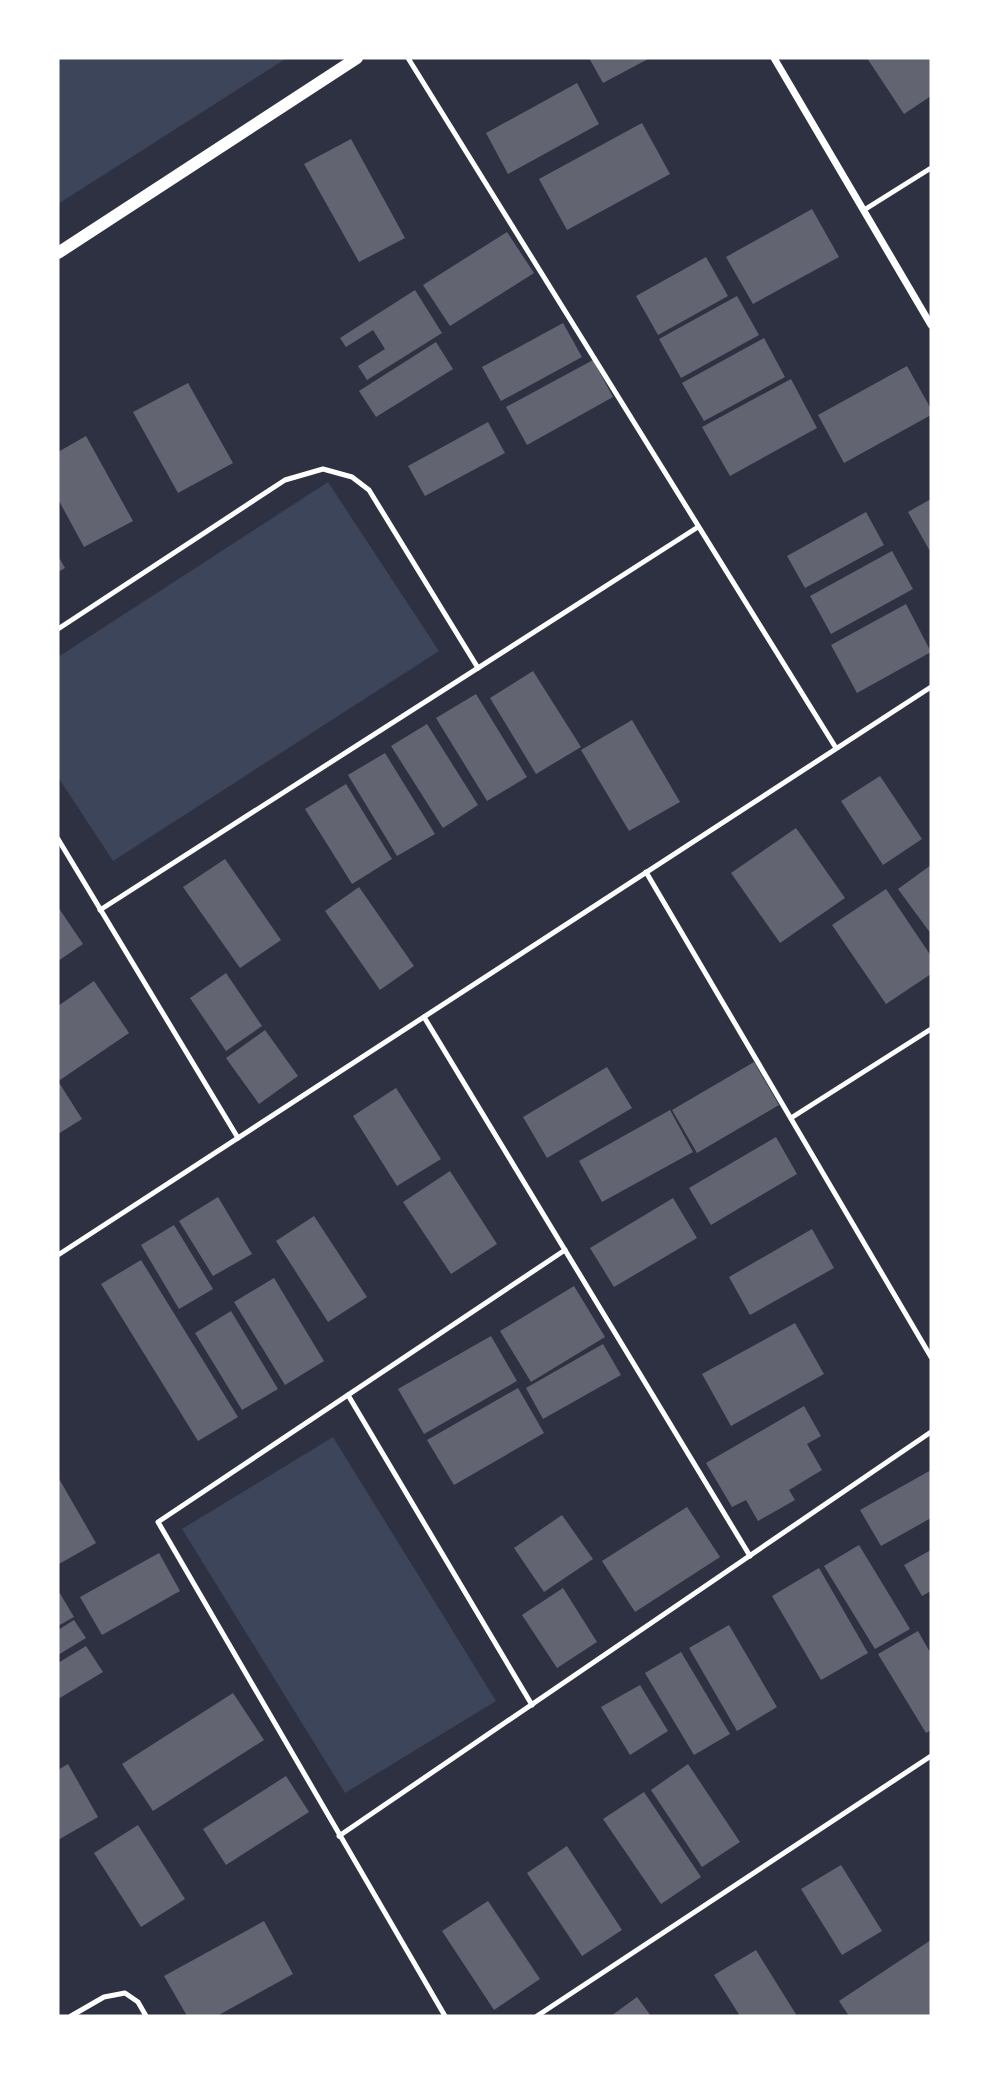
<svg xmlns="http://www.w3.org/2000/svg" width="989" height="2074" viewBox="0 0 989 2074" font-family="Commissioner,sans-serif">
  <style>
    .green { fill: #3c4559 }
    .building { fill: #626471 }
    .lines { fill: none; stroke-linecap: round; stroke-linejoin: round }
    .service { stroke: #fff; stroke-width: 5 }
    .minor { stroke: #fff; stroke-width: 7 }
    .tertiary { stroke: #fff; stroke-width: 12 }
  </style>
  <rect width="100%" height="100%" fill="#2d3142"/>
  <g class="green">
    <path d="M58,58H287L58,204Z"/>
    <path d="M328,482L439,651L113,861L58,777V657Z"/>
    <path d="M333,1437L496,1701L345,1793L182,1529Z"/>
  </g>
  <g class="building">
    <path d="M589,58H650L603,83Z"/>
    <path d="M867,58H931V96L904,114Z"/>
    <path d="M577,83L599,124L508,174L486,133Z"/>
    <path d="M642,123L670,174L567,230L539,179Z"/>
    <path d="M351,139L405,238L359,262L304,164Z"/>
    <path d="M812,209L839,257L753,304L726,257Z"/>
    <path d="M507,232L534,273L450,326L423,285Z"/>
    <path d="M706,257L728,296L658,335L636,296Z"/>
    <path d="M415,290L442,333L367,380L358,366L385,349L373,330L346,347L340,338Z"/>
    <path d="M737,296L759,335L681,378L659,339Z"/>
    <path d="M563,323L582,357L501,401L482,367Z"/>
    <path d="M764,338L785,377L704,421L682,383Z"/>
    <path d="M436,342L453,369L376,417L359,391Z"/>
    <path d="M593,360L613,397L527,445L506,407Z"/>
    <path d="M907,366L931,409V415L844,463L818,415Z"/>
    <path d="M791,379L817,428L730,476L702,427Z"/>
    <path d="M188,383L233,463L178,493L133,412Z"/>
    <path d="M488,422L505,453L425,496L408,466Z"/>
    <path d="M86,436L133,521L84,547L58,499V452Z"/>
    <path d="M931,499V553L908,512Z"/>
    <path d="M866,512L884,545L805,588L787,556Z"/>
    <path d="M892,551L913,589L831,634L810,596Z"/>
    <path d="M58,556L65,568L58,572Z"/>
    <path d="M906,604L931,652L857,693L831,645Z"/>
    <path d="M533,671L581,747L536,774L490,698Z"/>
    <path d="M476,694L527,777L487,801L436,718Z"/>
    <path d="M632,720L680,802L629,831L581,750Z"/>
    <path d="M427,724L478,805L443,828L391,746Z"/>
    <path d="M385,753L435,834L397,856L348,775Z"/>
    <path d="M880,776L922,839L883,865L841,801Z"/>
    <path d="M346,784L392,859L352,884L305,809Z"/>
    <path d="M796,828L845,898L780,943L731,873Z"/>
    <path d="M225,859L281,940L240,968L183,887Z"/>
    <path d="M931,865V934L898,889Z"/>
    <path d="M359,887L414,966L380,990L325,911Z"/>
    <path d="M886,889L931,956V974L886,1004L832,925Z"/>
    <path d="M58,907L83,944L58,961Z"/>
    <path d="M226,973L262,1026L226,1051L190,998Z"/>
    <path d="M94,981L129,1033L60,1080L58,1076V1006Z"/>
    <path d="M265,1030L298,1076L259,1104L226,1058Z"/>
    <path d="M754,1062L779,1105L697,1153L672,1110Z"/>
    <path d="M607,1067L632,1108L547,1158L523,1117Z"/>
    <path d="M58,1081L82,1119L58,1134Z"/>
    <path d="M396,1088L441,1159L397,1186L353,1116Z"/>
    <path d="M670,1110L693,1152L602,1202L579,1161Z"/>
    <path d="M776,1137L797,1174L711,1225L689,1188Z"/>
    <path d="M450,1171L497,1244L451,1274L403,1202Z"/>
    <path d="M218,1197L252,1254L213,1276L179,1221Z"/>
    <path d="M673,1198L697,1238L614,1287L590,1248Z"/>
    <path d="M314,1216L367,1297L328,1322L276,1241Z"/>
    <path d="M174,1225L213,1289L179,1309L141,1245Z"/>
    <path d="M812,1229L834,1268L750,1315L729,1277Z"/>
    <path d="M141,1260L238,1417L198,1441L101,1284Z"/>
    <path d="M274,1278L324,1361L285,1385L234,1302Z"/>
    <path d="M574,1286L605,1337L531,1382L500,1331Z"/>
    <path d="M231,1311L278,1389L242,1410L195,1333Z"/>
    <path d="M795,1323L824,1374L731,1426L702,1374Z"/>
    <path d="M491,1336L517,1381L424,1434L398,1389Z"/>
    <path d="M603,1344L621,1375L543,1419L526,1388Z"/>
    <path d="M518,1388L544,1433L454,1485L427,1440Z"/>
    <path d="M804,1406L821,1436L807,1444L822,1470L789,1490L795,1500L758,1521L746,1500L732,1507L706,1463Z"/>
    <path d="M931,1470V1518L881,1546L860,1510Z"/>
    <path d="M58,1477L96,1543L59,1564L58,1562Z"/>
    <path d="M687,1507L720,1557L635,1612L602,1561Z"/>
    <path d="M562,1515L593,1559L544,1592L514,1548Z"/>
    <path d="M859,1545L910,1629L875,1649L824,1566Z"/>
    <path d="M931,1550V1591L922,1596L904,1565Z"/>
    <path d="M159,1553L180,1591L102,1635L80,1597Z"/>
    <path d="M819,1568L868,1653L821,1680L772,1596Z"/>
    <path d="M563,1588L597,1642L557,1668L522,1615Z"/>
    <path d="M58,1590L74,1617L58,1626Z"/>
    <path d="M74,1620L86,1638L58,1655V1630Z"/>
    <path d="M729,1625L777,1707L737,1731L689,1648Z"/>
    <path d="M918,1631L931,1654V1730L926,1733L878,1654Z"/>
    <path d="M86,1646L103,1672L58,1699V1663Z"/>
    <path d="M681,1652L730,1734L694,1755L645,1673Z"/>
    <path d="M640,1685L668,1731L630,1755L601,1707Z"/>
    <path d="M233,1693L264,1740L153,1811L122,1764Z"/>
    <path d="M68,1764L98,1817L58,1840V1770Z"/>
    <path d="M688,1764L740,1842L702,1867L651,1790Z"/>
    <path d="M286,1776L309,1812L226,1865L203,1829Z"/>
    <path d="M644,1792L701,1877L661,1904L603,1819Z"/>
    <path d="M138,1825L185,1899L141,1927L94,1853Z"/>
    <path d="M567,1846L622,1930L582,1956L527,1873Z"/>
    <path d="M841,1865L882,1931L842,1955L801,1889Z"/>
    <path d="M488,1901L540,1979L494,2010L442,1931Z"/>
    <path d="M264,1921L293,1974L217,2016H187L164,1976Z"/>
    <path d="M931,1940V2016H849L839,2001Z"/>
    <path d="M756,1950L797,2016H740L714,1975Z"/>
    <path d="M637,1997L651,2016H611Z"/>
  </g>
  <g class="lines">
    <g class="service">
      <path d="M408,58L836,748"/>
      <path d="M864,210L931,168"/>
      <path d="M58,629L285,480L323,469L352,477L369,490L478,668"/>
      <path d="M58,839L238,1138"/>
      <path d="M646,872L931,1357"/>
      <path d="M100,910L698,527"/>
      <path d="M424,1017L750,1556"/>
      <path d="M791,1118L931,1029"/>
      <path d="M58,1255L931,687"/>
      <path d="M348,1395L532,1705"/>
      <path d="M339,1836L931,1432"/>
      <path d="M71,2016L104,1997L125,1993L138,2002L146,2016"/>
      <path d="M445,2016L158,1522L565,1250"/>
      <path d="M537,2016L931,1756"/>
    </g>
    <path class="minor" d="M774,58L931,325"/>
    <path class="tertiary" d="M58,253L357,58"/>
  </g>
  <rect width="989" height="2074" fill="none" stroke="#ffffff" stroke-width="119"/>
</svg>
